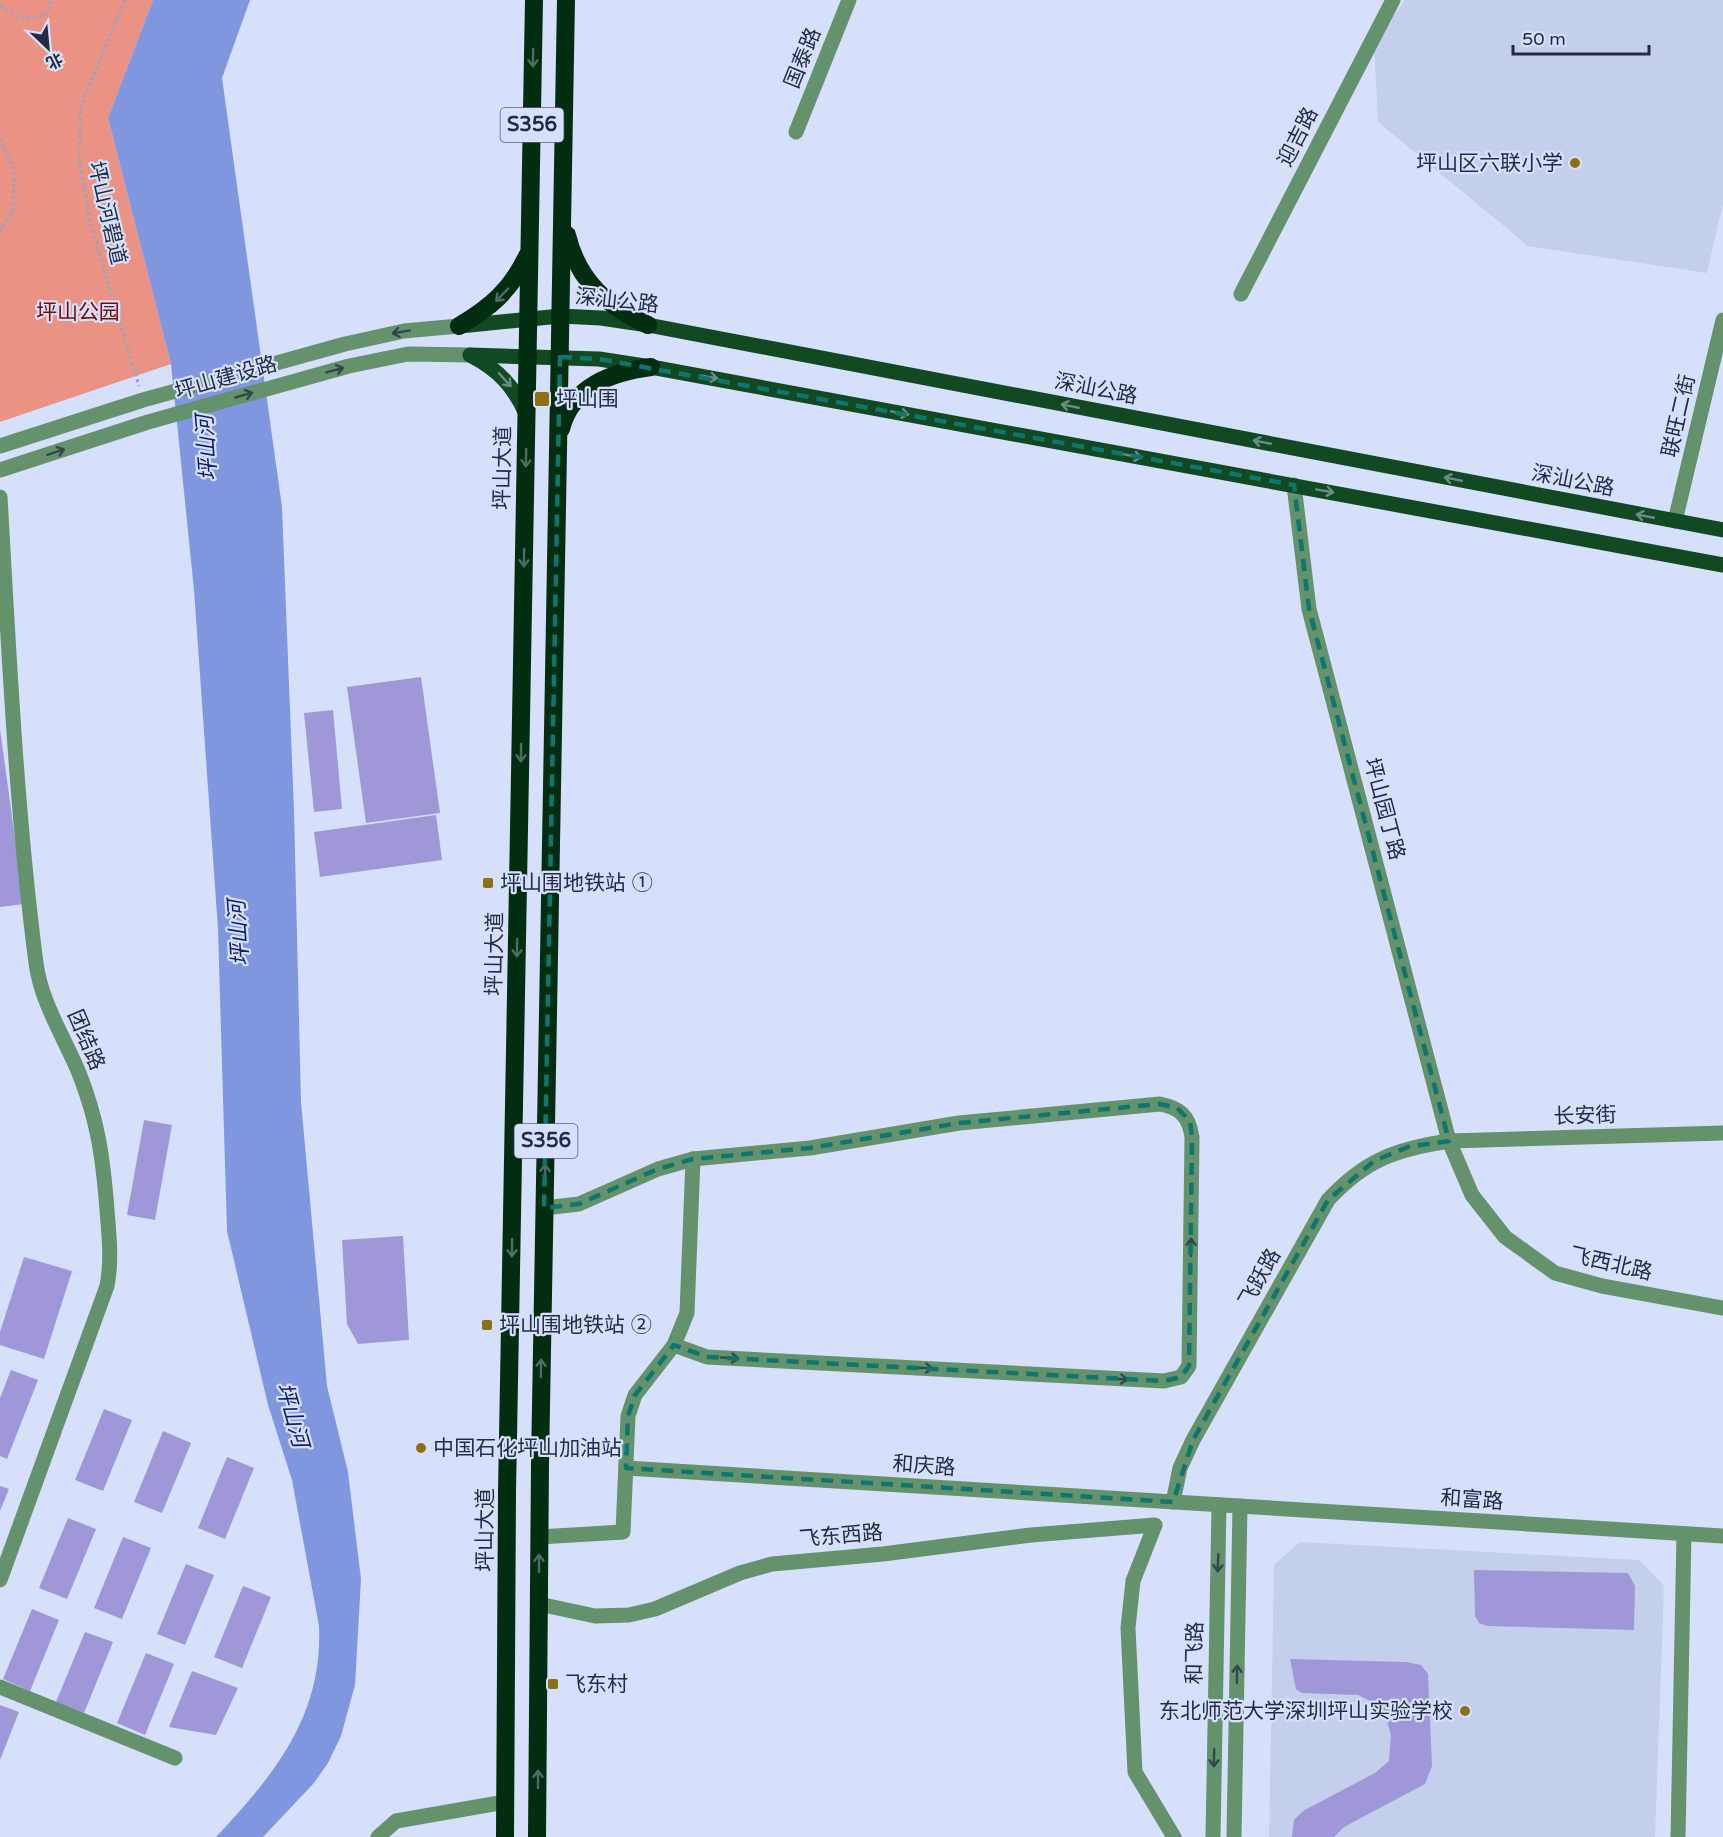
<svg xmlns="http://www.w3.org/2000/svg" width="1723" height="1837" viewBox="0 0 1723 1837" font-family="'Varela Round','Noto Sans SC',sans-serif">
  <style>
    .built { fill: #c4cfec }
    .green { fill: #ea9284 }
    .water { fill: #8097df }
    .building { fill: #9f97d8 }
    .lines { fill: none; stroke-linecap: round; stroke-linejoin: round }
    .path { stroke: #9aa4bd; stroke-width: 3; stroke-dasharray: 3 3; stroke-linecap: butt }
    .minor { stroke: #63926c; stroke-width: 15 }
    .major { stroke: #114922; stroke-width: 15 }
    .highway { stroke: #032d11; stroke-width: 18 }
    .oneway { stroke: #4d6c63 }
    .oneway2 { stroke: #34464f }
    .oneway3 { stroke: #6a8d83 }
    .marked { fill: none; stroke: #0f766e; stroke-width: 4.5; stroke-dasharray: 12 8; stroke-linejoin: round }
    .poi-dot { fill: #8d7014; stroke: #d6e0fa; stroke-width: 2 }
    .labels { text-anchor: middle; dominant-baseline: central; stroke-width: 4.5; stroke-linejoin: round; paint-order: stroke }
    .shield { fill: #d6e0fa; stroke: #59627b; stroke-width: 1.5 }
    .shield-label { font-size: 20px; font-weight: bold; fill: #242c45 }
    .street-label { font-size: 21px; fill: #242c45; stroke: #d6e0fa }
    .poi-label { font-size: 21px; fill: #242c45; stroke: #d6e0fa; text-anchor: start }
    .park-label { font-size: 21px; fill: #760b05; stroke: #d6e0fa }
    .water-label { font-size: 22px; font-style: italic; fill: #141c6f; stroke: #d6e0fa }
  </style>
  <rect width="100%" height="100%" fill="#d6e0fa"/>
  <g class="built">
    <path d="M1405,0H1723V203L1707,273L1528,246L1378,122L1374,43Z"/>
    <path d="M1300,1542L1639,1560L1664,1586L1655,1837H1269L1274,1565Z"/>
  </g>
  <path class="green" d="M0,0H153L108,118L171,364L0,422Z"/>
  <path class="water" d="M153,0H250L222,78L282,507L294,811L301,1102L327,1386L348,1472L361,1579L355,1685L341,1736L328,1763L314,1783L263,1837H216C274,1775 323,1716 319,1626L292,1480L268,1405L227,1231L218,929L194,590L171,364L108,118Z"/>
  <g class="building">
    <path d="M421,677L440,813L366,823L347,687Z"/>
    <path d="M333,710L342,809L314,812L304,713Z"/>
    <path d="M0,729L24,904L0,907Z"/>
    <path d="M436,815L442,860L320,877L314,832Z"/>
    <path d="M144,1120L172,1125L155,1220L127,1215Z"/>
    <path d="M403,1236L409,1340L358,1344L347,1324L342,1240Z"/>
    <path d="M24,1257L72,1271L44,1359L0,1345V1332Z"/>
    <path d="M11,1370L38,1380L7,1459L0,1456V1398Z"/>
    <path d="M104,1409L132,1420L103,1491L75,1480Z"/>
    <path d="M163,1431L191,1443L162,1513L134,1502Z"/>
    <path d="M227,1457L254,1468L225,1539L198,1528Z"/>
    <path d="M0,1486L9,1489L0,1511Z"/>
    <path d="M68,1518L96,1529L67,1599L39,1588Z"/>
    <path d="M123,1537L151,1548L122,1619L94,1608Z"/>
    <path d="M186,1564L214,1575L185,1645L157,1634Z"/>
    <path d="M1474,1570L1628,1573L1635,1586L1634,1630L1487,1626L1479,1623L1475,1616Z"/>
    <path d="M243,1586L271,1597L242,1668L214,1657Z"/>
    <path d="M32,1609L59,1620L30,1691L3,1679Z"/>
    <path d="M85,1632L113,1642L84,1713L56,1702Z"/>
    <path d="M146,1653L174,1664L145,1735L117,1723Z"/>
    <path d="M1290,1659L1406,1662L1421,1665L1428,1674L1432,1766L1425,1784L1344,1827L1334,1837H1292L1294,1820L1303,1811L1375,1773L1389,1761L1391,1735L1386,1717L1377,1704L1358,1695L1302,1693L1296,1689Z"/>
    <path d="M192,1671L238,1688L216,1735L169,1727Z"/>
    <path d="M0,1705L19,1712L0,1760Z"/>
  </g>
  <g class="lines">
    <g class="path">
      <path d="M125,0L81,105L79,157L90,222L139,386"/>
      <path d="M0,6C17,17 29,24 48,12L51,0"/>
      <path d="M0,139L14,170L13,210L0,231"/>
    </g>
    <g class="minor">
      <path d="M796,132L849,0"/>
      <path d="M1241,294L1393,0"/>
      <path d="M0,446L143,400L345,344L404,331L459,326"/>
      <path d="M0,470L148,422L349,366L408,354L470,355"/>
      <path d="M1294,485L1309,609L1449,1141L1472,1195L1505,1237L1555,1273L1602,1286L1723,1308"/>
      <path d="M0,497C9,653 16,809 36,963C41,1002 64,1037 79,1073C98,1121 103,1158 107,1210C109,1236 112,1260 107,1286L0,1580"/>
      <path d="M1675,521L1723,320"/>
      <path d="M544,1208L579,1204L658,1169L693,1159L810,1148L959,1123L1160,1104C1180,1108 1189,1116 1192,1137L1189,1366L1181,1377L1164,1381L707,1357L674,1345"/>
      <path d="M626,1468L1723,1536"/>
      <path d="M1173,1502L1180,1468L1193,1440L1328,1200C1365,1160 1396,1149 1449,1141L1723,1133"/>
      <path d="M539,1537L623,1532L628,1416L635,1395L674,1345L687,1313L693,1159"/>
      <path d="M539,1604L595,1616L629,1615L655,1609L740,1573L772,1564L883,1554L1031,1535L1155,1525L1133,1581L1128,1628L1135,1772L1174,1837"/>
      <path d="M0,1687L175,1758"/>
      <path d="M378,1837L396,1821L505,1802"/>
      <path d="M1213,1837L1219,1505"/>
      <path d="M1234,1837L1240,1506"/>
      <path d="M1678,1837L1684,1534"/>
    </g>
    <g class="major">
      <path d="M460,326L560,316L601,318L648,325L1723,530"/>
      <path d="M470,355L599,359L651,367L1723,565"/>
      <path d="M472,356C499,370 514,387 526,414"/>
    </g>
    <g class="highway">
      <path d="M567,235C578,281 607,306 648,325"/>
      <path d="M459,326C490,308 511,290 527,256"/>
      <path d="M561,429C572,386 612,372 651,367"/>
      <path d="M505,1837L507,1492L534,0"/>
      <path d="M537,1837L540,1463L566,0"/>
    </g>
  </g>
  <defs><path id="oneway-shaft" d="M-6 0H5M1.5-3L5.5 0L1.5 3" fill="none" stroke-width="1.6" stroke-linecap="round" stroke-linejoin="round" transform="scale(1.5)"/></defs>
  <g class="oneway">
    <use href="#oneway-shaft" transform="translate(533 58) rotate(91)"/>
    <use href="#oneway-shaft" transform="translate(502 295) rotate(134)"/>
    <use href="#oneway-shaft" transform="translate(526 458) rotate(91)"/>
    <use href="#oneway-shaft" transform="translate(524 558) rotate(91)"/>
    <use href="#oneway-shaft" transform="translate(521 753) rotate(91)"/>
    <use href="#oneway-shaft" transform="translate(517 948) rotate(91)"/>
    <use href="#oneway-shaft" transform="translate(545 1173) rotate(-89)"/>
    <use href="#oneway-shaft" transform="translate(512 1248) rotate(91)"/>
    <use href="#oneway-shaft" transform="translate(541 1368) rotate(-89)"/>
    <use href="#oneway-shaft" transform="translate(539 1563) rotate(-90)"/>
    <use href="#oneway-shaft" transform="translate(538 1779) rotate(-90)"/>
  </g>
  <g class="oneway2">
    <use href="#oneway-shaft" transform="translate(401 332) rotate(170)"/>
    <use href="#oneway-shaft" transform="translate(335 370) rotate(-15)"/>
    <use href="#oneway-shaft" transform="translate(244 395) rotate(-16)"/>
    <use href="#oneway-shaft" transform="translate(56 452) rotate(-18)"/>
    <use href="#oneway-shaft" transform="translate(1191 1247) rotate(-89)"/>
    <use href="#oneway-shaft" transform="translate(730 1358) rotate(3)"/>
    <use href="#oneway-shaft" transform="translate(924 1368) rotate(3)"/>
    <use href="#oneway-shaft" transform="translate(1119 1379) rotate(3)"/>
    <use href="#oneway-shaft" transform="translate(1218 1563) rotate(92)"/>
    <use href="#oneway-shaft" transform="translate(1237 1674) rotate(-89)"/>
    <use href="#oneway-shaft" transform="translate(1214 1758) rotate(91)"/>
  </g>
  <g class="oneway3">
    <use href="#oneway-shaft" transform="translate(709 377) rotate(10)"/>
    <use href="#oneway-shaft" transform="translate(505 380) rotate(48)"/>
    <use href="#oneway-shaft" transform="translate(1070 406) rotate(-169)"/>
    <use href="#oneway-shaft" transform="translate(900 413) rotate(10)"/>
    <use href="#oneway-shaft" transform="translate(1262 442) rotate(-169)"/>
    <use href="#oneway-shaft" transform="translate(1133 456) rotate(10)"/>
    <use href="#oneway-shaft" transform="translate(1453 479) rotate(-169)"/>
    <use href="#oneway-shaft" transform="translate(1325 491) rotate(10)"/>
    <use href="#oneway-shaft" transform="translate(1645 516) rotate(-169)"/>
  </g>
  <path class="marked" d="M560,357L599,359L1294,485L1309,609L1449,1141L1408,1147L1374,1161L1328,1200L1193,1440L1173,1502L626,1468L628,1416L635,1395L674,1345L707,1357L1164,1381L1181,1377L1189,1366L1192,1137L1190,1121L1177,1108L1160,1104L959,1123L810,1148L693,1159L658,1169L579,1204L544,1208Z"/>
  <g class="poi-dot">
    <circle cx="1575" cy="163" r="6"/>
    <rect x="534" y="391" width="16" height="16" rx="3"/>
    <rect x="482" y="877" width="12" height="12" rx="3"/>
    <rect x="481" y="1319" width="12" height="12" rx="3"/>
    <circle cx="421" cy="1448" r="6"/>
    <rect x="547" y="1678" width="12" height="12" rx="3"/>
    <circle cx="1465" cy="1711" r="6"/>
  </g>
  <g class="labels">
    <g class="shield">
      <rect x="500.5" y="108" width="63" height="34" rx="4.5"/>
      <rect x="514.5" y="1124" width="63" height="34" rx="4.5"/>
    </g>
    <g class="shield-label">
      <text x="532" y="125">S356</text>
      <text x="546" y="1141">S356</text>
    </g>
    <g class="street-label">
      <text transform="translate(803 58) rotate(-68)">国泰路</text>
      <text transform="translate(1298 137) rotate(-63)">迎吉路</text>
      <text transform="translate(107 213) rotate(77)">坪山河碧道</text>
      <text transform="translate(617 301) rotate(6)">深汕公路</text>
      <text transform="translate(226 378) rotate(-16)">坪山建设路</text>
      <text transform="translate(1096 389) rotate(11)">深汕公路</text>
      <text transform="translate(1679 416) rotate(-77)">联旺二街</text>
      <text transform="translate(503 468) rotate(-89)">坪山大道</text>
      <text transform="translate(1573 481) rotate(11)">深汕公路</text>
      <text transform="translate(1384 809) rotate(75)">坪山园丁路</text>
      <text transform="translate(495 954) rotate(-89)">坪山大道</text>
      <text transform="translate(86 1040) rotate(67)">团结路</text>
      <text transform="translate(1585 1116) rotate(-2)">长安街</text>
      <text transform="translate(1611 1264) rotate(13)">飞西北路</text>
      <text transform="translate(1260 1278) rotate(-61)">飞跃路</text>
      <text transform="translate(924 1466) rotate(4)">和庆路</text>
      <text transform="translate(1472 1500) rotate(4)">和富路</text>
      <text transform="translate(485 1530) rotate(-90)">坪山大道</text>
      <text transform="translate(841 1536) rotate(-5)">飞东西路</text>
      <text transform="translate(1195 1653) rotate(-89)">和飞路</text>
    </g>
    <g class="poi-label">
      <text x="1563" y="163" text-anchor="end">坪山区六联小学</text>
      <text x="556" y="399">坪山围</text>
      <text x="500" y="883">坪山围地铁站 ①</text>
      <text x="499" y="1325">坪山围地铁站 ②</text>
      <text x="433" y="1448">中国石化坪山加油站</text>
      <text x="565" y="1684">飞东村</text>
      <text x="1453" y="1711" text-anchor="end">东北师范大学深圳坪山实验学校</text>
    </g>
    <g class="park-label">
      <text x="78" y="312">坪山公园</text>
    </g>
    <g class="water-label">
      <text transform="translate(207 448) rotate(-94)">坪山河</text>
      <text transform="translate(239 933) rotate(-94)">坪山河</text>
      <text transform="translate(292 1415) rotate(74)">坪山河</text>
    </g>
  </g>
  <g transform="translate(48 48) rotate(154)" stroke="#d6e0fa" stroke-width="4.5" paint-order="stroke">
  <path d="M0-4.5L10 22L0 15L-10 22Z" fill="#242c45"/>
  <text y="-9" font-size="16" font-weight="bold" text-anchor="middle" fill="#242c45">北</text>
  </g>
  <path d="M1513 45v9h136v-9" fill="none" stroke="#242c45" stroke-width="3"/>
  <text x="1522" y="45" font-size="18" fill="#242c45" stroke="#d6e0fa" stroke-width="4.5" paint-order="stroke">50 m</text>
</svg>
